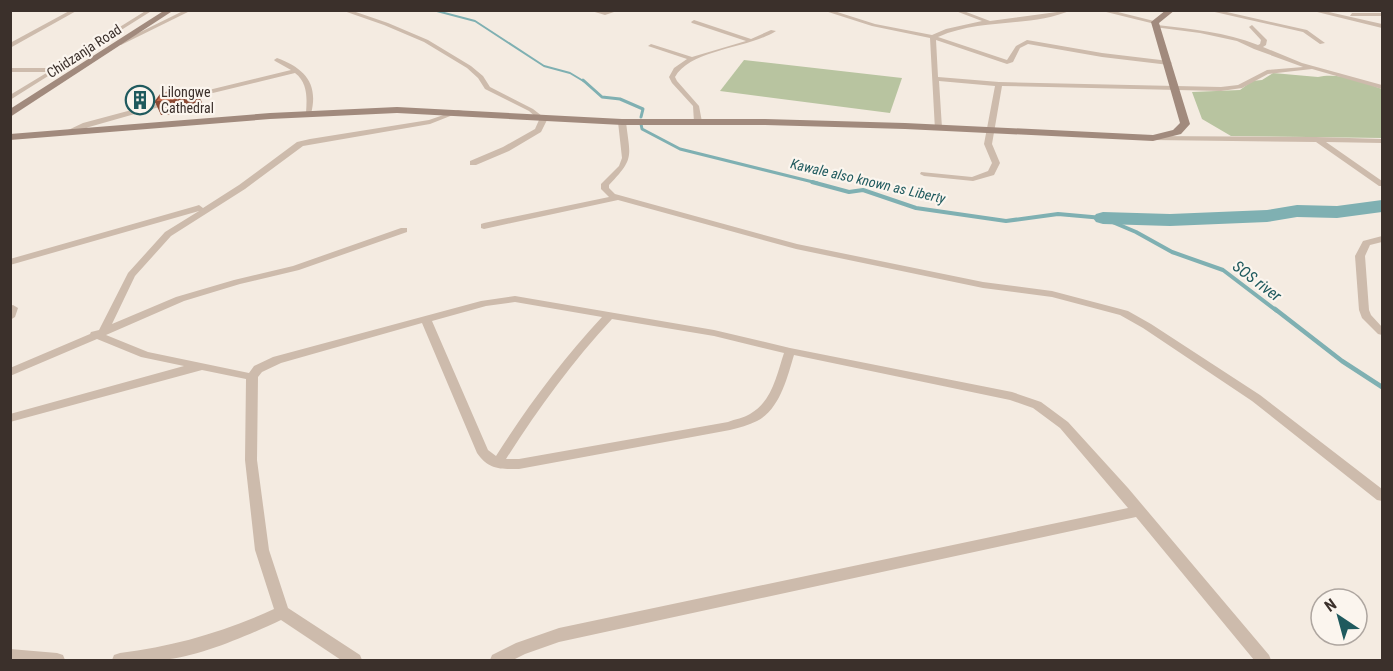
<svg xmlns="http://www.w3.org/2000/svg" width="1393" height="671" viewBox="0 0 1393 671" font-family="'Roboto Condensed',sans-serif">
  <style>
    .green { fill: #b8c4a0 }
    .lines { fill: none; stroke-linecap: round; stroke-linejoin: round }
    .stream-far3 { stroke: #7fb0b2; stroke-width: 2 }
    .stream-far2 { stroke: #7fb0b2; stroke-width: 3 }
    .stream-far1 { stroke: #7fb0b2; stroke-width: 4 }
    .stream { stroke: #7fb0b2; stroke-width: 4.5 }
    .river { fill: #7fb0b2; fill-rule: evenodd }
    .street { fill: #cdbbac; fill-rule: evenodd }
    .secondary { fill: #a18a7d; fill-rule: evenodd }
    .shaded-wall { fill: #8c4a34 }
    .building { fill: #c8694b; stroke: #8c4a34; stroke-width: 1.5 }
    .labels { text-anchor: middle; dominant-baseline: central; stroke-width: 4.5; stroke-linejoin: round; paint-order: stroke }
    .far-street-label { font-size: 14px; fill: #3b302b; stroke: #fbf5ee }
    .far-poi-label { font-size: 14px; fill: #3b302b; stroke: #fbf5ee; text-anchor: start }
    .far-water-label { font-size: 14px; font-style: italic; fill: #1f5a5e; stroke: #fbf5ee }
    .water-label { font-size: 16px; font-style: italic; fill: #1f5a5e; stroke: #fbf5ee }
  </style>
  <rect width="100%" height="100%" fill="#f4ebe1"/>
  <g class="green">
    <path d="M744,60L902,78L890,113L720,91Z"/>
    <path d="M1273,73L1318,77C1338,72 1364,82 1382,89V138L1231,136L1202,119L1192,92L1240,90L1252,81L1262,80Z"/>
  </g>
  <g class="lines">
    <path class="stream-far3" d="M433,10L475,21L544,66L570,73L585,82"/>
    <g class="stream-far2">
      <path d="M583,80L602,97L620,99L643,109L641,117"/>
      <path d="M641,124L642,129L680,149L817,183"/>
    </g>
    <path class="stream-far1" d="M812,182L849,192L863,190L916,208L1006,221L1058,214L1103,218L1136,232L1172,252L1223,270L1277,311"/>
    <path class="stream" d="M1275,309L1342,361L1382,387"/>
    <path class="river" d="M1382,200V212L1337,218L1297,217L1267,222L1170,226L1103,224L1096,222L1093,218L1096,214L1103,212L1170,214L1267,210L1297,205L1337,206Z"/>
    <g class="street">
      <path d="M71,10H78L10,48V43Z"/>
      <path d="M147,10H153L10,100V95L48,72H10V68H54Z"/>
      <path d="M185,10H192L121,45L116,44Z"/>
      <path d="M341,10H350L388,23L428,40L471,66L483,76L490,87L533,109L542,116L546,117L548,118L541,132L509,151L476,165H470V161L503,147L535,129L539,120L529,111L485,89L478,78L467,68L424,42L384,25Z"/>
      <path d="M588,10H620L605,15Z"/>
      <path d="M822,10H831L875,24L932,35L946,29L982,21L953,10H961L990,21L1072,10C1029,28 981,18 938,37L1007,60L1016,46L1027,40L1102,53L1169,61L1172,63L1169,65L1102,57L1028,44L1020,48L1013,62L1007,64L936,40L938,77L999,82L1221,87L1238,85L1267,70L1303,67L1254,49L1237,41L1200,33L1154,27L1157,25C1192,29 1225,32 1258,45L1260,44L1261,40L1249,27L1252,25L1267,40L1266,45L1263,47L1302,63L1382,85V89L1312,69L1268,74L1242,88L1221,91L1002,86L992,144L1000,163L994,175L973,181L924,176L920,174L921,172L972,177L988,171L992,163L984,144L995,86L939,81L942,128L935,130L930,38L872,26Z"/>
      <path d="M1098,10H1110L1158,22L1155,24Z"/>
      <path d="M1206,10H1218L1307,30L1325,43L1320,44L1303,32Z"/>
      <path d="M1309,10H1320L1382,24V28Z"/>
      <path d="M1352,13H1382V16H1350Z"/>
      <path d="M694,20L751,39L771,30L776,31C748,49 691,49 675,77L677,81L699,106L702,122L698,124L694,122L693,106L672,83L669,77L674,68L687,59L648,46L651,44L692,57L746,41L692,23L691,22Z"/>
      <path d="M277,58C304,68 319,83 311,114L306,113C307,98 308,83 295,73L184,100L89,127L71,134L64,132L83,123L180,97L291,70L275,61L274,60Z"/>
      <path d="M458,110L463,111L430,124L303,146L245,189L171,236L135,276L112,324L176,297L234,280L293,266L401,228H407V232L299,270L240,284L184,301L106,335L148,352L249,373L254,366L273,357L481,301L515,296L714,330L790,348L1012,392L1041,402L1068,422L1128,488L1269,655L1271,660H1254L1136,517L559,642L525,654L513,660H490L492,655L516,643L559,628L1128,508L1060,428L1033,408L1010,400L794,355C787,378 780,409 757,421C749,425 739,428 730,430L519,469C500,469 489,470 477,453L422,323L281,363L262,372L258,377L257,460L269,550L288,608L360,655L362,660H341L281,620C249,635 199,657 163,660C147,662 129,660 112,660L114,655L120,653C174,646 224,632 274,609L255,550L245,460L246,379L202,370L10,422V414L184,366L141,357L97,339L10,376V368L90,334L91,332L99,330L128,273L165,232L199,211L10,265V259L196,206L199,205L203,208L239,185L297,142L310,139L429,120ZM515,302L602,317C562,360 527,407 496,456L488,450L432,321L486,306ZM612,319L714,336L784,353C777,374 772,402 750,414C744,418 735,419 728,422L519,459H506C538,409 572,362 612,319Z"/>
      <path d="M622,120L626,122C630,157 635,158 609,185V188L615,194L797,244L983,282L1052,291L1128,311L1151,324L1260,395L1382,489V501L1377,500L1252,401L1143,328L1120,315L1052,297L983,288L796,249L618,200L484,229L481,228V224L484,223L609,197L601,189V184L619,166L622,158L618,122Z"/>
      <path d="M1150,136L1316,137L1382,139V143L1326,142L1382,181V186H1379L1316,142L1153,140L1149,138Z"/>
      <path d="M1382,236V242L1370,245L1365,256L1369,310L1371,315L1382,327V335L1378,334L1362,318L1359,310L1355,256L1363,241Z"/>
      <path d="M13,305L18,308L15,317L10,320V306Z"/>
      <path d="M10,649L57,653L63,655L65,660H10Z"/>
    </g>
    <g class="secondary">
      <path d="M165,10H174L10,117V109Z"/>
      <path d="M1166,10H1175L1159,23L1190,124L1181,134L1153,141L905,129L765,125H622L397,113L270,119L10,140V134L270,113L397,107L622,119H765L905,123L1153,135L1173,130L1180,123L1151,22Z"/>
    </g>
  </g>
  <path class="shaded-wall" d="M200,98L206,112L161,115L155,102Z"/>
  <path class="building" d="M183,88L200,98L155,102L161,94Z"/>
  <defs>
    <g id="building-ring" transform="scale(1.5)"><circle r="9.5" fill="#fbf5ee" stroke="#1f5a5e" stroke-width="1.5"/><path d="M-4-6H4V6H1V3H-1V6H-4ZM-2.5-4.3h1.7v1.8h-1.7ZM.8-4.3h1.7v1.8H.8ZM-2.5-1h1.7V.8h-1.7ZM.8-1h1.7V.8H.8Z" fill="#1f5a5e"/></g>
  </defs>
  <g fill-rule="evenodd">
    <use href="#building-ring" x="140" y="100"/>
  </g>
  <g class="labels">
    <g class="far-street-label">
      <text transform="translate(84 51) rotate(-33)">Chidzanja Road</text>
    </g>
    <g class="far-poi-label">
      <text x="161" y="92">Lilongwe<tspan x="161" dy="16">Cathedral</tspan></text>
    </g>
    <g class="far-water-label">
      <text transform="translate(868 181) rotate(13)">Kawale also known as Liberty</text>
    </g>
    <g class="water-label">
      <text transform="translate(1257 281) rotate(37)">SOS river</text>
    </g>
  </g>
  <rect width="1393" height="671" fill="none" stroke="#3b302b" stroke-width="24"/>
  <g transform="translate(1339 617) rotate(324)"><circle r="28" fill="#fbf5ee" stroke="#aea6a0" stroke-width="1.5"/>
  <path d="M0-4.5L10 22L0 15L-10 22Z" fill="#1f5a5e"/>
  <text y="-9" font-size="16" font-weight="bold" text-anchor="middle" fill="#3b302b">N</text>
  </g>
</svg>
